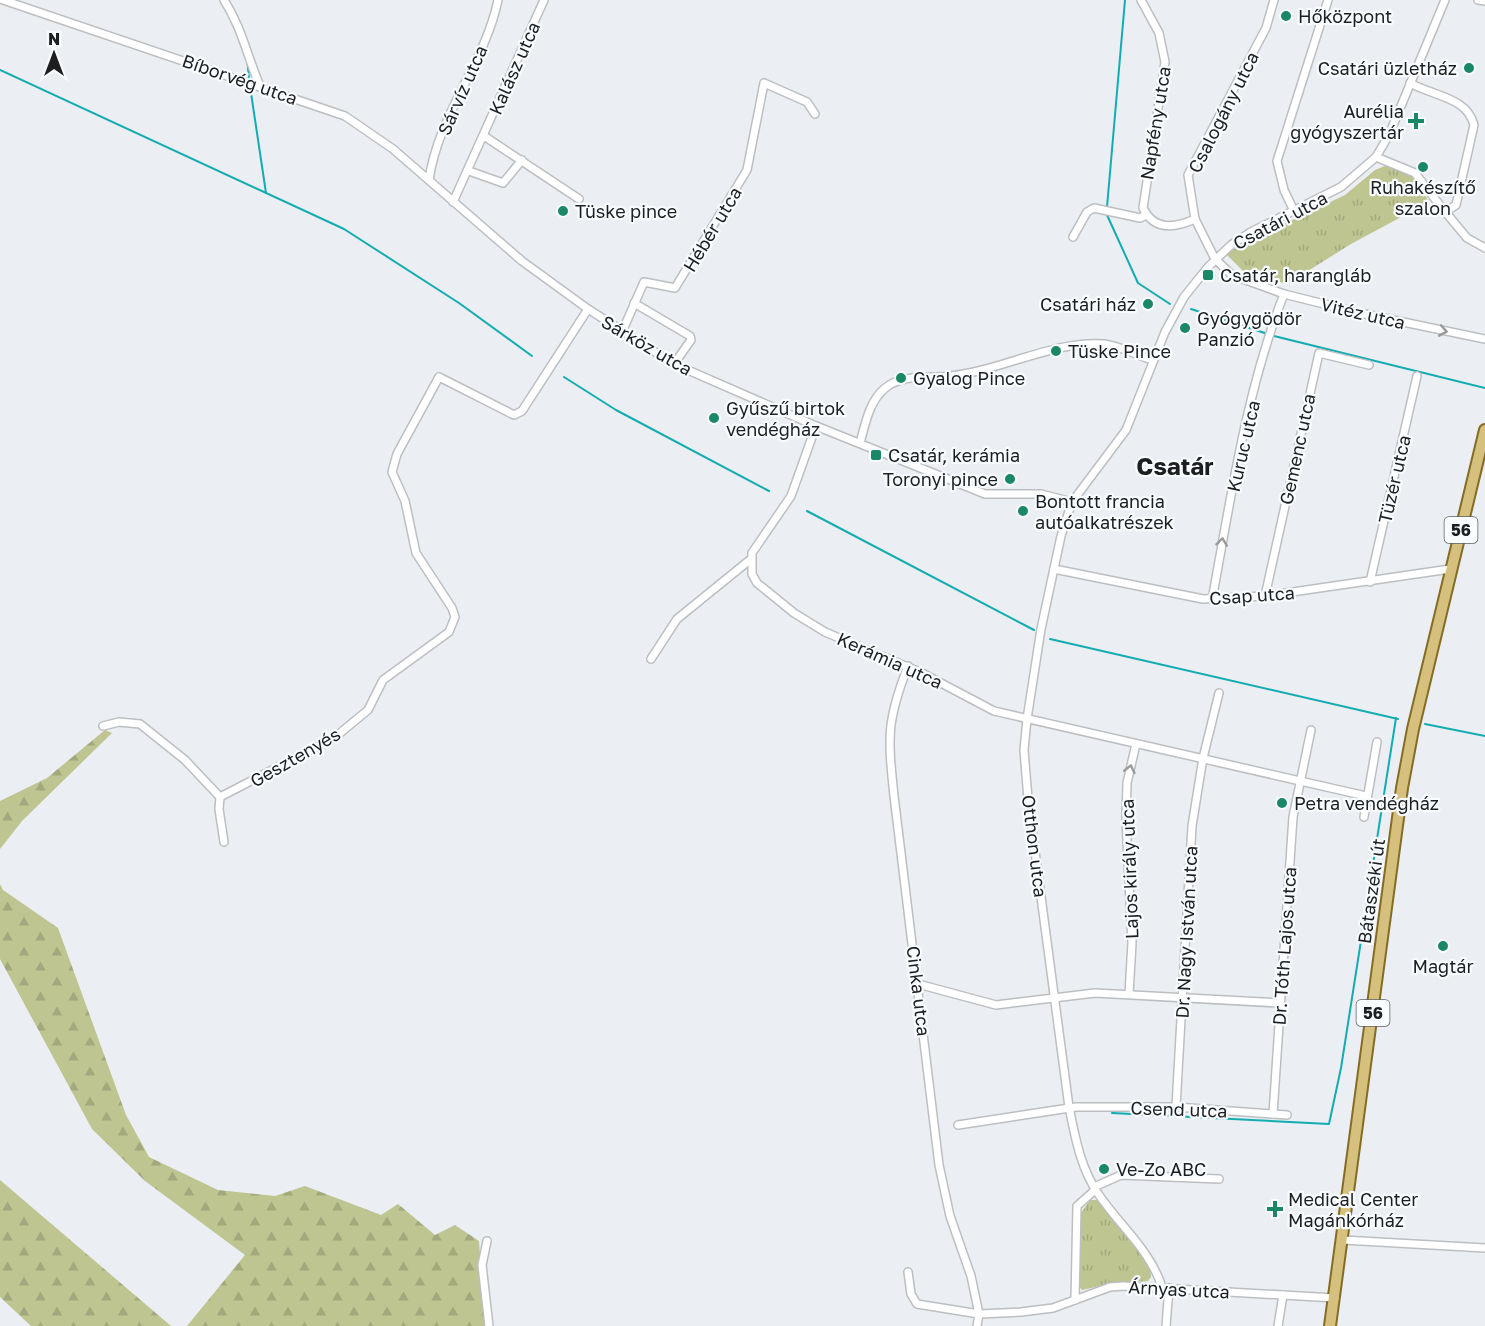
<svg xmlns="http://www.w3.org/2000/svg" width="1485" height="1326" viewBox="0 0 1485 1326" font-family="'Golos Text',sans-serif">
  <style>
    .grass { fill: url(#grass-tufts) }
    .forest { fill: url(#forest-firs) }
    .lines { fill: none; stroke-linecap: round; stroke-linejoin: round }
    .stream { stroke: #13acb1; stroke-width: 2 }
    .minor-casing { stroke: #bcbfc2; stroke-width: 10 }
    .primary-casing { stroke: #846c25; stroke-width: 14 }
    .minor { stroke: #fff; stroke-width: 7 }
    .primary { stroke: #d6c07e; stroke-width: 10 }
    .oneway { stroke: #999a9a }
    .poi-dot { fill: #1a8866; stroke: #f9fcff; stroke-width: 2 }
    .labels { text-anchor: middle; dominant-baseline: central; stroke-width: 4.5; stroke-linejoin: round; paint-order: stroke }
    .shield { fill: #f9fcff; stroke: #5f6162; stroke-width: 1.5 }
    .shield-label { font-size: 16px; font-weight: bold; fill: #1d1e1f }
    .poi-label { font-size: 18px; fill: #1d1e1f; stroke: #f9fcff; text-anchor: start }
    .street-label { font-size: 18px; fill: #1d1e1f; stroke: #f9fcff }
    .district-label { font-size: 24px; font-weight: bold; fill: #1d1e1f; stroke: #f9fcff }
  </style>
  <defs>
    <pattern id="grass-tufts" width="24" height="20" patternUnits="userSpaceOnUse" patternTransform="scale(1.5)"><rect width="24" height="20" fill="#bec591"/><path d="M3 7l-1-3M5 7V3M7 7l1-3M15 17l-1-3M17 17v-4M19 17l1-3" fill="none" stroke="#a3a97d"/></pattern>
    <pattern id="forest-firs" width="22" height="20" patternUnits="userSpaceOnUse" patternTransform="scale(1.5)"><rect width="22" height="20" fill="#bec591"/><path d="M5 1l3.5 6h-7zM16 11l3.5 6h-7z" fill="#a3a97d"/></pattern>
  </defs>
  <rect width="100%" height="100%" fill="#ebeef2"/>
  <g class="grass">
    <path d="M1390,164L1414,177L1429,202L1351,244L1287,284L1243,271L1226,254L1250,240L1345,195L1375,170Z"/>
    <path d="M1090,1200H1097C1111,1215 1152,1257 1151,1277L1148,1281L1110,1284L1082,1290L1079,1286L1081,1213Z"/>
  </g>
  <g class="forest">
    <path d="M105,730L112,733L22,821L0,849V801L47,778Z"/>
    <path d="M0,884L3,890L58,928L126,1115L149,1157L218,1190L275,1196L305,1186L381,1215L398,1204L435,1235L455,1225L479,1241L485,1326H187L245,1255L145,1181L92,1129L0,959Z"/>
    <path d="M0,1180L171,1326H31L0,1297Z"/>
  </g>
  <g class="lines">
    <g class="stream">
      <path d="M247,58L249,78"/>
      <path d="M0,70L344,229L459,303L532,356"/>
      <path d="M251,93L266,193"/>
      <path d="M1107,207L1125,0"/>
      <path d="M1107,215L1138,283L1170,304"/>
      <path d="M1191,309L1274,336L1485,388"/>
      <path d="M564,377L616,410L769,491"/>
      <path d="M807,511L1034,630"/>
      <path d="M1050,639L1398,719"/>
      <path d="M1425,724L1485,736"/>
      <path d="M1112,1113L1329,1124L1341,1068L1396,718"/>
    </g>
    <g class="minor-casing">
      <g id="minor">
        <path d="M3,0L345,116L393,149L522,261L588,309L674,364L816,426L985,494H1041L1072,502"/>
        <path d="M224,0C242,28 247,56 260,86"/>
        <path d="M1141,0L1159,33L1165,62L1143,208C1154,231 1175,228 1195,219"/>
        <path d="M1274,0L1266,28L1188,175L1195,219L1215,259L1232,275L1284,294L1360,313L1485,339"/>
        <path d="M1478,0L1485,1"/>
        <path d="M484,136L579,199"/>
        <path d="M1376,157L1415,173L1442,208L1448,210L1456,205L1474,125C1467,97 1433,96 1410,83"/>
        <path d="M469,171L503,183L522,160"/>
        <path d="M429,180C438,115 485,63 498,0"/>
        <path d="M453,202L544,0"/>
        <path d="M1442,208L1467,238L1485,248"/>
        <path d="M1294,211L1284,190L1277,161L1328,0"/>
        <path d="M1073,237L1087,212L1094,208L1140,218L1146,215"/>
        <path d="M634,303L690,336L691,340L674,364"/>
        <path d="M622,332L644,282L675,288L747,170L764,83L807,102L815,114"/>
        <path d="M816,426L791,496L752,553V574L757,583L794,613L825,632L922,673L994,711L1366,796"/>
        <path d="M860,443C865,425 869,402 884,389C902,373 929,379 950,376C1000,371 1055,340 1104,344C1120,346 1137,355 1152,360"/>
        <path d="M1054,569L1203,599L1265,596L1450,569"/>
        <path d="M1370,582L1417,376"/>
        <path d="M1265,596L1319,353L1369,365"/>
        <path d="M1212,600C1231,498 1246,391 1284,294"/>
        <path d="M651,659L677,619L751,559"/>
        <path d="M908,666C886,722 888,738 894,796L939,1165L950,1216L971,1276L979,1314"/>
        <path d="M103,726L119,722L140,724L185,760L220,797"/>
        <path d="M220,797L334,738L368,710L383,680L449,632L455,617L452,608L416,553L405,501L392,472L397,454L439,377L514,415L522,411L588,309"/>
        <path d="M220,797L219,809L224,842"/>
        <path d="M1364,817L1377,742"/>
        <path d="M918,984L996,1005L1095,993L1279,1003"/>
        <path d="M1129,994L1132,943L1126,819L1127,783L1136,744"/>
        <path d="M1176,1107L1192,826L1203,758L1219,693"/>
        <path d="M1273,1114L1293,817L1311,730"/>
        <path d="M958,1125L1076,1107H1176L1287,1115"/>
        <path d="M1094,1187L1121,1175L1219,1179"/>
        <path d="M1343,1240L1485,1248"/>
        <path d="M487,1241L482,1265L489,1326"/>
        <path d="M908,1272L911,1294L917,1304L979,1314L1021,1312L1053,1308L1110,1287L1123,1286L1335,1298"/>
        <path d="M1162,1287C1150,1250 1121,1227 1099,1195C1081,1170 1075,1137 1069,1107L1028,799L1024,750L1027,719L1041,629L1061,536L1072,502L1126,430L1165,332L1184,297L1208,267L1231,245L1251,232L1341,187L1376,157L1389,135L1445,0"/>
        <path d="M1075,1300L1077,1206L1095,1190"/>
        <path d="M977,1326L979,1314"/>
        <path d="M1166,1326L1169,1288"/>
        <path d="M1278,1326L1283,1295"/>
      </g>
    </g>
    <g class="primary-casing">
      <path id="primary" d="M1330,1326L1402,788L1413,729L1485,430"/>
    </g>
    <use href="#minor" class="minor"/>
    <use href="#primary" class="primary"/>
  </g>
  <defs><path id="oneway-chevron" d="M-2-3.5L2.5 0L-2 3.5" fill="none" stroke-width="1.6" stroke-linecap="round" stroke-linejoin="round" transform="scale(1.5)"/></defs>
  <g class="oneway">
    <use href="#oneway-chevron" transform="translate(1443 331) rotate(10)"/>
    <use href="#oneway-chevron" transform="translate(1222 542) rotate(-83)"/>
    <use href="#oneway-chevron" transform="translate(1130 769) rotate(-77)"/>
  </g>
  <g class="poi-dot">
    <circle cx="1286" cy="16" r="6"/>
    <circle cx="1469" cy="68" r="6"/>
    <path d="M1413 112h6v6h6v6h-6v6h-6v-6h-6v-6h6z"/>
    <circle cx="1423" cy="167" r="6"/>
    <circle cx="563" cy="211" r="6"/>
    <rect x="1202" y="269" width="12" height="12" rx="3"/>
    <circle cx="1148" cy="304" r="6"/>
    <circle cx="1185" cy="328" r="6"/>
    <circle cx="1056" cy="351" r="6"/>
    <circle cx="901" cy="378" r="6"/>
    <circle cx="714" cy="418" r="6"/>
    <rect x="870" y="449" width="12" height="12" rx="3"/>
    <circle cx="1010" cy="479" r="6"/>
    <circle cx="1023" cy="511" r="6"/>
    <circle cx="1282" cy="803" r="6"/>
    <circle cx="1443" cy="946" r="6"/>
    <circle cx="1104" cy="1169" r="6"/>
    <path d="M1272 1200h6v6h6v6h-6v6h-6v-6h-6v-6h6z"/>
  </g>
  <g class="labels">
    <g class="shield">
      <rect x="1444.5" y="517" width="33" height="26" rx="4.5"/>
      <rect x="1356.5" y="1000" width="33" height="26" rx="4.5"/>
    </g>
    <g class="shield-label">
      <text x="1461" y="530">56</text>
      <text x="1373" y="1013">56</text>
    </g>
    <g class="poi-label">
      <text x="1298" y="16">Hőközpont</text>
      <text x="1457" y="68" text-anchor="end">Csatári üzletház</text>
      <text x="1404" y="111" text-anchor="end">Aurélia<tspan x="1404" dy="21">gyógyszertár</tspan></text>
      <text x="1423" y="187" text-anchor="middle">Ruhakészítő<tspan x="1423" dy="21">szalon</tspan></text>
      <text x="575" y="211">Tüske pince</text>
      <text x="1220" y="275">Csatár, harangláb</text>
      <text x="1136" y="304" text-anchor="end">Csatári ház</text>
      <text x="1197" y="318">Gyógygödör<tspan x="1197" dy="21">Panzió</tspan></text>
      <text x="1068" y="351">Tüske Pince</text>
      <text x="913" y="378">Gyalog Pince</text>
      <text x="726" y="408">Gyűszű birtok<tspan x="726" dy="21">vendégház</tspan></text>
      <text x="888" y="455">Csatár, kerámia</text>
      <text x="998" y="479" text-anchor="end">Toronyi pince</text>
      <text x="1035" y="501">Bontott francia<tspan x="1035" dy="21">autóalkatrészek</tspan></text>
      <text x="1294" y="803">Petra vendégház</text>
      <text x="1443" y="966" text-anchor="middle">Magtár</text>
      <text x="1116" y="1169">Ve-Zo ABC</text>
      <text x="1288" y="1199">Medical Center<tspan x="1288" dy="21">Magánkórház</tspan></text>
    </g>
    <g class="street-label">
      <text transform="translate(514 68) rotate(-66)">Kalász utca</text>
      <text transform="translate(240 79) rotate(19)">Bíborvég utca</text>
      <text transform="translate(462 90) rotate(-66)">Sárvíz utca</text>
      <text transform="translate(1223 112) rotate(-63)">Csalogány utca</text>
      <text transform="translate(1155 123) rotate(-81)">Napfény utca</text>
      <text transform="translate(1280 220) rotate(-28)">Csatári utca</text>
      <text transform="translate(712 229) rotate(-59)">Hébér utca</text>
      <text transform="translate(1363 313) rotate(13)">Vitéz utca</text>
      <text transform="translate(647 345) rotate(30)">Sárköz utca</text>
      <text transform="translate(1243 446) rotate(-77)">Kuruc utca</text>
      <text transform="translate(1297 449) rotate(-78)">Gemenc utca</text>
      <text transform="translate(1394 479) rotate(-77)">Tüzér utca</text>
      <text transform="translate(1252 595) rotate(-4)">Csap utca</text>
      <text transform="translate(890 660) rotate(24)">Kerámia utca</text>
      <text transform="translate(295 757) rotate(-30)">Gesztenyés</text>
      <text transform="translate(1035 846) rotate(83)">Otthon utca</text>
      <text transform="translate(1129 869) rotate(-92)">Lajos király utca</text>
      <text transform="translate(1371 891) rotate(-82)">Bátaszéki út</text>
      <text transform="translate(1186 932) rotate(-87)">Dr. Nagy István utca</text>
      <text transform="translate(1284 946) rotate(-86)">Dr. Tóth Lajos utca</text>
      <text transform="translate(919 991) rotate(83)">Cinka utca</text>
      <text transform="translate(1179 1109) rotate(2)">Csend utca</text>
      <text transform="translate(1179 1289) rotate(3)">Árnyas utca</text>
    </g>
    <g class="district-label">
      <text x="1175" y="465">Csatár</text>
    </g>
  </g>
  <g transform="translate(54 54)" stroke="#f9fcff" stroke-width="4.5" paint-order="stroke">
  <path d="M0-4.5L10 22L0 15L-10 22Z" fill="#1d1e1f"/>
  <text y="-9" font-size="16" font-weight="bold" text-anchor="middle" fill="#1d1e1f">N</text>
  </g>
</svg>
